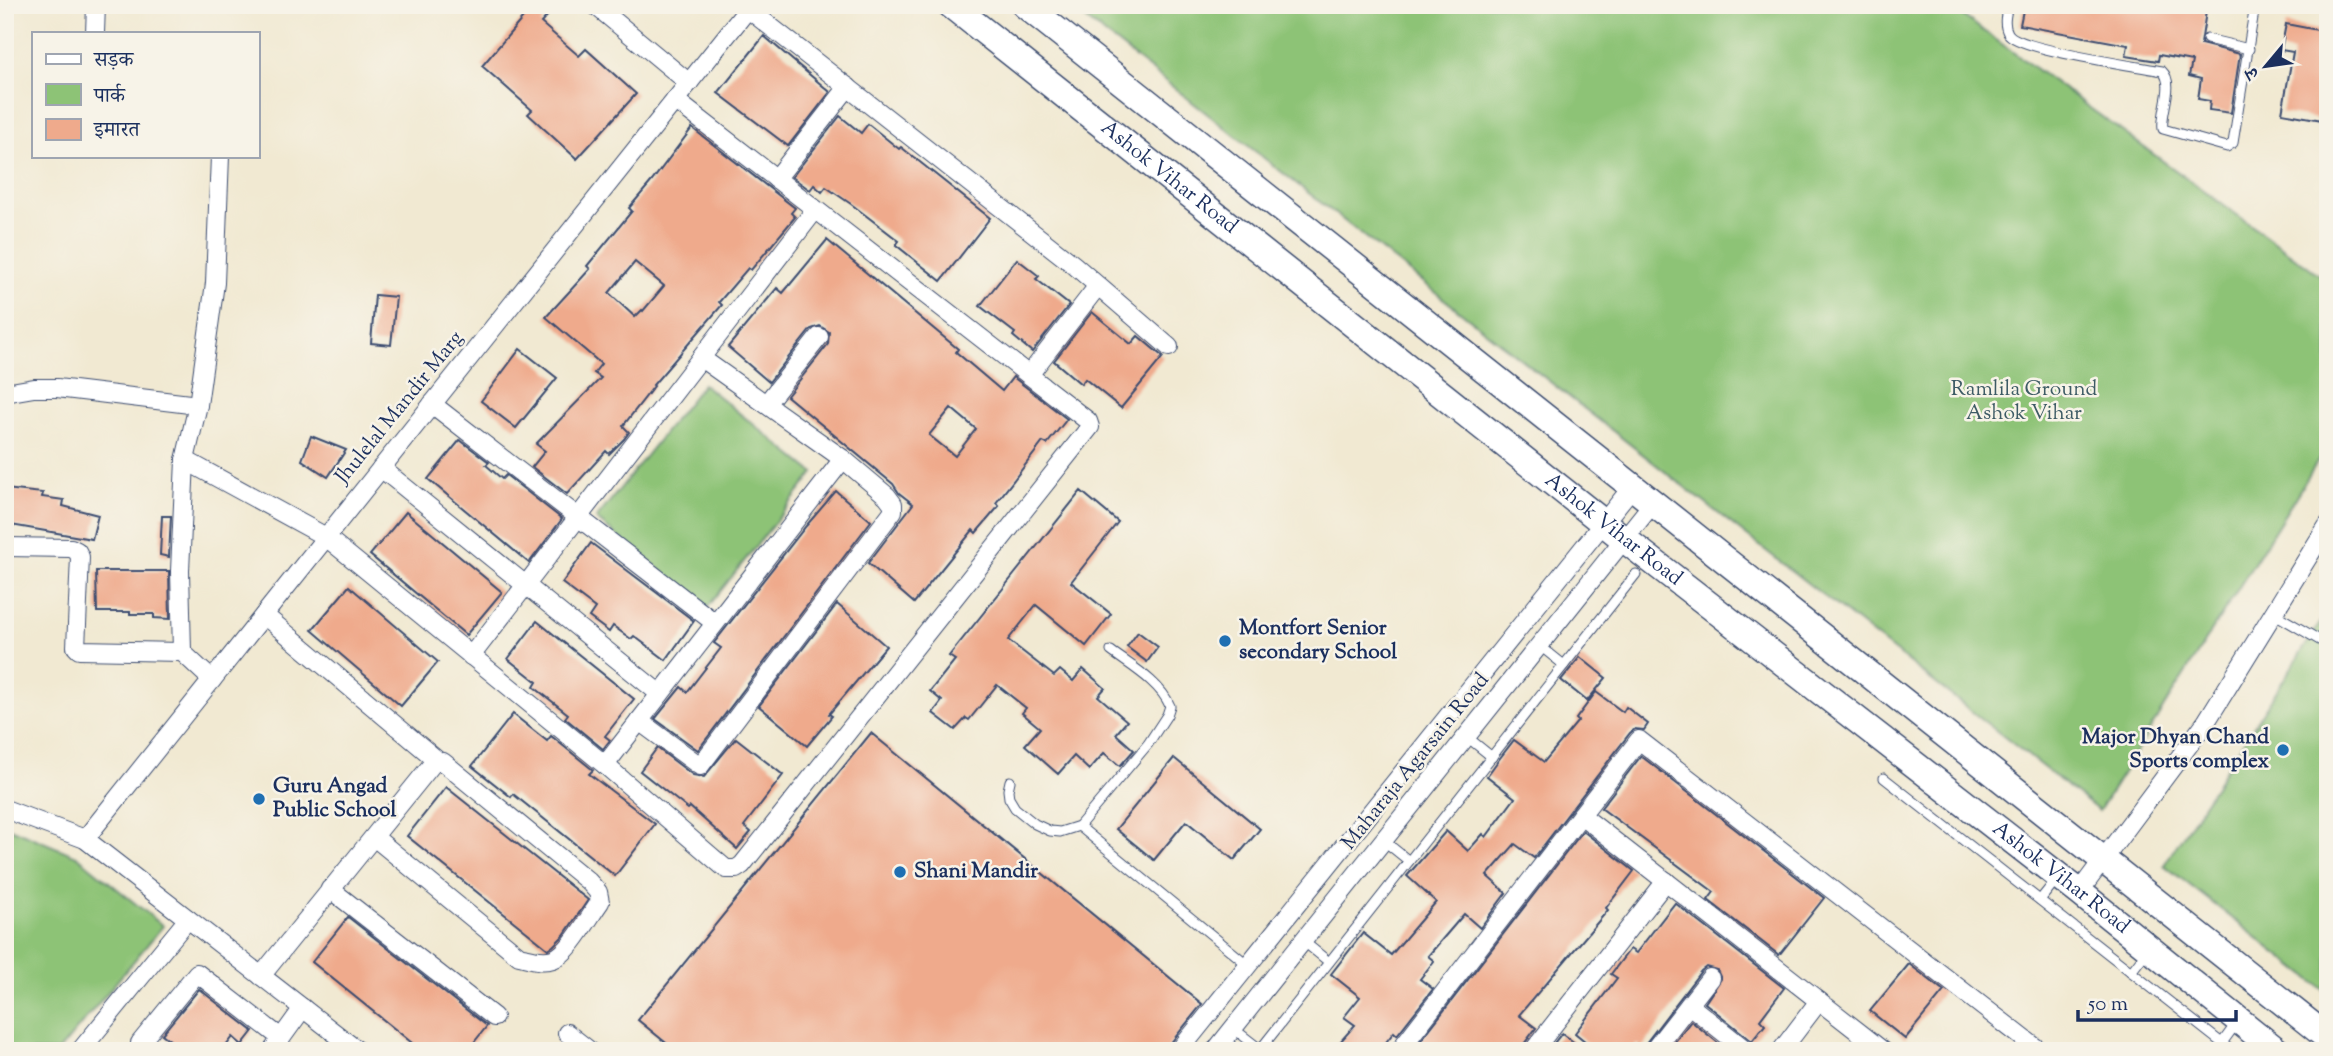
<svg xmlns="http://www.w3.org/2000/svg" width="2333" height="1056" viewBox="0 0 2333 1056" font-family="'Sorts Mill Goudy','Noto Serif Devanagari',serif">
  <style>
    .green { fill: #8dc376; stroke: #54796a; stroke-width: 2 }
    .building { fill: #efaa8c; fill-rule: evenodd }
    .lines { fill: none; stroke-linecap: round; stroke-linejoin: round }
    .lane-casing { stroke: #3b4b6f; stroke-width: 11 }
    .street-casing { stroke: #3b4b6f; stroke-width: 20 }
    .secondary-casing { stroke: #3b4b6f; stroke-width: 29 }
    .lane { stroke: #fff; stroke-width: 9 }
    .street { stroke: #fff; stroke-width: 18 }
    .secondary { stroke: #fff; stroke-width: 26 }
    .poi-dot { fill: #1f6fb2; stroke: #f7f3e8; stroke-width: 2.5 }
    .labels { text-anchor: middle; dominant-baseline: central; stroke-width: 5; stroke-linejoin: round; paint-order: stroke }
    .street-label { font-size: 21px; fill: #1b2f5e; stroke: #f7f3e8 }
    .park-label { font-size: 21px; fill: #3d5b65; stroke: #f7f3e8 }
    .poi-label { font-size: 21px; font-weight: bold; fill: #1b2f5e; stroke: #f7f3e8; text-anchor: start }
  </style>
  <rect width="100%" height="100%" fill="#f7f3e8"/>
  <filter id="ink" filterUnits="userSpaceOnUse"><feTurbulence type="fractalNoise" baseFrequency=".0143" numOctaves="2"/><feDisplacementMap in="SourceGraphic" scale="14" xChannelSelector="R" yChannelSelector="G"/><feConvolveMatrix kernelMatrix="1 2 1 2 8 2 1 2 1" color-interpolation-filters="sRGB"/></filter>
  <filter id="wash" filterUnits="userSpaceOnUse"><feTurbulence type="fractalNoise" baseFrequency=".00686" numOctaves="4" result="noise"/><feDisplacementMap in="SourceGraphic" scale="28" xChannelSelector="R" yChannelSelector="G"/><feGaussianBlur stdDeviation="1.57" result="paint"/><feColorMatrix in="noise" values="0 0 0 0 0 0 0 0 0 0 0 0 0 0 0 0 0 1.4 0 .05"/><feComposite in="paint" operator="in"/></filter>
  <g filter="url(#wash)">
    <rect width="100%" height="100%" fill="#f1e9d2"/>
    <g class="green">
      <path d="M1068,5H1948L2328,281V445L2099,811Z"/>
      <path d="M703,384L814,473L707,608L596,519Z"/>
      <path d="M2328,611V993L2164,865Z"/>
      <path d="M5,826L77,856L163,926L59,1051H5Z"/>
    </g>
    <g id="blocks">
      <g class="building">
        <path d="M534,5H557L541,23L579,56L586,49L636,94L577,159L528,114L532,110L482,66Z"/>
        <path d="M2024,5H2207L2201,44L2240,54L2231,113L2209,110L2210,101L2198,99L2201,79L2189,76L2192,61L2159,55L2158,61L2126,56L2128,45L2020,25Z"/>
        <path d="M2286,24L2328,32V121L2282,113L2293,52L2281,50Z"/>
        <path d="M764,36L830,92L788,146L718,93Z"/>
        <path d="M840,116L861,133L868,124L899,149L901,147L990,218L941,281L896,245L899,241L851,204L826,187L822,192L814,185L810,190L792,177Z"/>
        <path d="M692,128L795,208L791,213L795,217L751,270L748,268L719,302L722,305L653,385L654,386L623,426L629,432L624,439L609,454L606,451L567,494L532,467L545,451L536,444L601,378L594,373L601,364L546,317L590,269L587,266L632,211L629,208L652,181ZM635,262L664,286L643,311L642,310L635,317L609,293Z"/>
        <path d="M827,240L958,349L956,352L1002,391L1013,377L1067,419L1047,444L1043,442L996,503L999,506L976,533L973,530L914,603L868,563L913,504L899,493L893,484L787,396L828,344L829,332L820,326L811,329L769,382L728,347L777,288L783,293ZM951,408L976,429L955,456L929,435Z"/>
        <path d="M1017,259L1039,276L1036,279L1069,305L1032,352L1013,336L1015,333L980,306Z"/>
        <path d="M375,295L396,297L391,345L371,343Z"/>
        <path d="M1092,312L1131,344L1138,336L1163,357L1121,408L1085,379L1081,384L1054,361Z"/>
        <path d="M520,349L557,378L516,428L481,401Z"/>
        <path d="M311,436L346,450L328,477L302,460Z"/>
        <path d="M460,440L489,462L486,465L502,479L506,475L562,519L529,563L428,479Z"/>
        <path d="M5,489L43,493L42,497L64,500L63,506L98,515L92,539L5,524Z"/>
        <path d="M836,491L871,521L698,750L655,719L681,687L687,692L721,648L714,643L806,526Z"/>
        <path d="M1081,491L1118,522L1071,582L1111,614L1086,646L1036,605L1008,640L1054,676L1060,670L1073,681L1083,669L1105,688L1098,696L1127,721L1116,734L1134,750L1120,766L1104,753L1089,770L1074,756L1058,774L1025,745L1040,728L1022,713L1026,708L997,685L969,720L966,718L955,730L933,713L942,701L930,691L955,660L949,656Z"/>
        <path d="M406,512L502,592L466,635L370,555Z"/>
        <path d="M162,516H171L169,557L160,555Z"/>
        <path d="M591,543L694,621L666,660L634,636L631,639L613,626L609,632L589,617L595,608L562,583Z"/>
        <path d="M96,571H169L170,619L154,618V614H130V612H97Z"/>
        <path d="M349,586L438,662L401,706L312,630Z"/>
        <path d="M837,604L886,646L829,714L832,716L807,746L759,706Z"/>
        <path d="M537,621L634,699L605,736L610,740L603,749L565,718L568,714L534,687L537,682L508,659Z"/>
        <path d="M1138,632L1158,647L1147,662L1127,647Z"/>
        <path d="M1580,657L1606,678L1587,701L1561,680Z"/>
        <path d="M1596,692L1623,712L1626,707L1648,724L1644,730L1635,729L1630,733L1534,858L1515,844L1487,876L1506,893L1480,928L1464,914L1428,956L1434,961L1420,979L1433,989L1397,1035L1394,1032L1379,1051H1332L1355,1025L1344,1017L1360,997L1331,974L1363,933L1391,955L1436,902L1407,876L1446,831L1468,851L1483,834L1486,837L1515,798L1487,776L1500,758L1514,740L1544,762L1578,721L1576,719Z"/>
        <path d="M513,714L547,741L551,736L593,770L589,774L655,824L615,876L513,794L511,797L472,766Z"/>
        <path d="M871,733L1202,1004L1170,1044L1168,1051H676L638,1020Z"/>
        <path d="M736,738L783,775L744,826L751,832L737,849L690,807L688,809L640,771L657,748L693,775L704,777Z"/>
        <path d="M1641,756L1824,898L1779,955L1708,900L1714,892L1601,808Z"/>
        <path d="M1174,758L1260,829L1234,860L1186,821L1154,860L1116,829Z"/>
        <path d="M446,787L588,900L564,935L553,946L548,949L407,836Z"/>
        <path d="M1583,831L1634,871L1606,908L1608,910L1519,1015L1536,1028L1524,1044L1522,1051H1419L1415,1048Z"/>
        <path d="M1675,903L1784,988L1760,1020L1765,1025L1752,1041L1705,1003L1721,979L1717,970L1706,967L1701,971L1642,1048L1637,1044L1632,1051H1597L1575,1033L1617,978L1611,974L1630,949L1636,953Z"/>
        <path d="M348,917L487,1026L467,1051H422L312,962Z"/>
        <path d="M1909,964L1944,991L1905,1039L1870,1011Z"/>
        <path d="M199,989L253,1031L242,1045L233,1037L222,1051H184L162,1034Z"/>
        <path d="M1691,1021L1728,1051H1675L1671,1047Z"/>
        <path d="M1562,1033L1585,1051H1548Z"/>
      </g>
    </g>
  </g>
  <g filter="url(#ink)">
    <use href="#blocks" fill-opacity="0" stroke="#3b4b6f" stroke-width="2"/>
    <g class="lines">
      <g class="lane-casing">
        <g id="lane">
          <path d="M2008,5C2006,14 2003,24 2008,33C2017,50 2138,66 2162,71C2176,84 2160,112 2163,129L2227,147L2233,143L2255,5"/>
          <path d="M2207,39L2249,49"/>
          <path d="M2273,613L2328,645"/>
          <path d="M1539,645L1564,665"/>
          <path d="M1466,736L1492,757"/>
          <path d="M1884,778L2232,1051"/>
          <path d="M1010,781L1008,790L1009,798L1015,808L1035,824L1050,831L1060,832L1079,826L1148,744L1167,715L1170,706C1160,682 1131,666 1111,651"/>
          <path d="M1079,826L1248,965"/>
          <path d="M1383,840L1409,861"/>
          <path d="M2040,900L2056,880"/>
          <path d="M1303,941L1329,962"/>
          <path d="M2131,972L2147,951"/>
          <path d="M1233,1028L1260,1049"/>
          <path d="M2222,1043L2238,1021"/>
          <path d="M1259,1051L1636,574"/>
        </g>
      </g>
      <g class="street-casing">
        <g id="street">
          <path d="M595,5L689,83"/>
          <path d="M743,5L1074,265L1169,347"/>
          <path d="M95,33L96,5"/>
          <path d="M776,179L848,87"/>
          <path d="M1029,375L1097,287"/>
          <path d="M5,393L34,388H57L198,405"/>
          <path d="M432,404L715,623"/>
          <path d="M766,404L819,337"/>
          <path d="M185,460L326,537L605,765L726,869H736L742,865L1090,427L1088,421L675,100"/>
          <path d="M381,468L660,694"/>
          <path d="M5,547L71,548L77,551L80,557L76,647L79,650L182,652L212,680"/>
          <path d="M264,615L438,761"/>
          <path d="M182,652L180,571L185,460L198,405L215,283L220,156"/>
          <path d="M471,656L815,210"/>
          <path d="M639,721L700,766L893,511V504L887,496L843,459L701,358"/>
          <path d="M605,765L843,459"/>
          <path d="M5,809L85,839L358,1051"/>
          <path d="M1581,815L1883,1051"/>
          <path d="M85,839L751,5"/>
          <path d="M330,889L494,1017"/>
          <path d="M2079,892L2206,722L2328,525"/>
          <path d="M261,976L434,762H443L588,881L598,892L600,902C589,917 570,953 553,959C542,963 529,958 519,956L374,837"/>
          <path d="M1689,1005L1747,1051"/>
          <path d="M567,1033L590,1051"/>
          <path d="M80,1051L188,919"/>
          <path d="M150,1051L140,1043L197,973L281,1038"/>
          <path d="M272,1051L303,1008"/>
          <path d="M1179,1051L1633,486"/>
          <path d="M1215,1051L1653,503"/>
          <path d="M1399,1051L1639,740L2040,1051"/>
          <path d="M1533,1051L1666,881"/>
          <path d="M1653,1051L1710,978"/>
          <path d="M1781,1051L1819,1001"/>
        </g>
      </g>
      <g class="secondary-casing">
        <g id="secondary">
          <path id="s1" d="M951,5L1624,539L2079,892L2277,1051"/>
          <path d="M1025,5L2328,1038"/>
        </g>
      </g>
      <use href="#lane" class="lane"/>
      <use href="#street" class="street"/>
      <use href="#secondary" class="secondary"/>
    </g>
  </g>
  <g class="poi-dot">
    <circle cx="1225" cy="641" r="7"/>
    <circle cx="2283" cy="750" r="7"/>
    <circle cx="259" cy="799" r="7"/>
    <circle cx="900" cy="872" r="7"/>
  </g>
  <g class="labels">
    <g class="street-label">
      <text stroke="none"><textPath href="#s1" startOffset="278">Ashok Vihar Road</textPath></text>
      <text transform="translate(400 408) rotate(-51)">Jhulelal Mandir Marg</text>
      <text stroke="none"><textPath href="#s1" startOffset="845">Ashok Vihar Road</textPath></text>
      <text transform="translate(1416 762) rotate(-51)">Maharaja Agarsain Road</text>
      <text stroke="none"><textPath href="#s1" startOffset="1412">Ashok Vihar Road</textPath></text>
    </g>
    <g class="park-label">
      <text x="2024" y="390">Ramlila Ground<tspan x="2024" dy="24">Ashok Vihar</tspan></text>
    </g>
    <g class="poi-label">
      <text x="1239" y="629">Montfort Senior<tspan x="1239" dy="24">secondary School</tspan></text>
      <text x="2269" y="738" text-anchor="end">Major Dhyan Chand<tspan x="2269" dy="24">Sports complex</tspan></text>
      <text x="273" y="787">Guru Angad<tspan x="273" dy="24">Public School</tspan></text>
      <text x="914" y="872">Shani Mandir</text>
    </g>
  </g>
  <rect width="2333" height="1056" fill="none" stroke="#f7f3e8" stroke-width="28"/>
  <rect x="32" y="32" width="228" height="126" fill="#f7f3e8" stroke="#9fa5b1" stroke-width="2"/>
  <rect x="46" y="54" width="35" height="10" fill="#ffffff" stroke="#9fa5b1" stroke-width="2"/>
  <text x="94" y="66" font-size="21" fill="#1b2f5e">सड़क</text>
  <rect x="46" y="84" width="35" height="21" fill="#8dc376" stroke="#9fa5b1" stroke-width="2"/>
  <text x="94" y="102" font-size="21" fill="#1b2f5e">पार्क</text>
  <rect x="46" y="119" width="35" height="21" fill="#efaa8c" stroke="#9fa5b1" stroke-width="2"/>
  <text x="94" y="136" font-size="21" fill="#1b2f5e">इमारत</text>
  <g transform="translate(2266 66) rotate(241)" stroke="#f7f3e8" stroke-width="5" paint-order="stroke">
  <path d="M0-5L12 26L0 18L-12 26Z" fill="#1b2f5e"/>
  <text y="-10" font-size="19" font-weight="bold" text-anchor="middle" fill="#1b2f5e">उ</text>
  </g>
  <path d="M2078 1010v10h158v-10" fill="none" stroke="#1b2f5e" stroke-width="3.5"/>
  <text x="2088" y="1010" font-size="21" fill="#1b2f5e" stroke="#f7f3e8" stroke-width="5" paint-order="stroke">50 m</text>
</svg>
